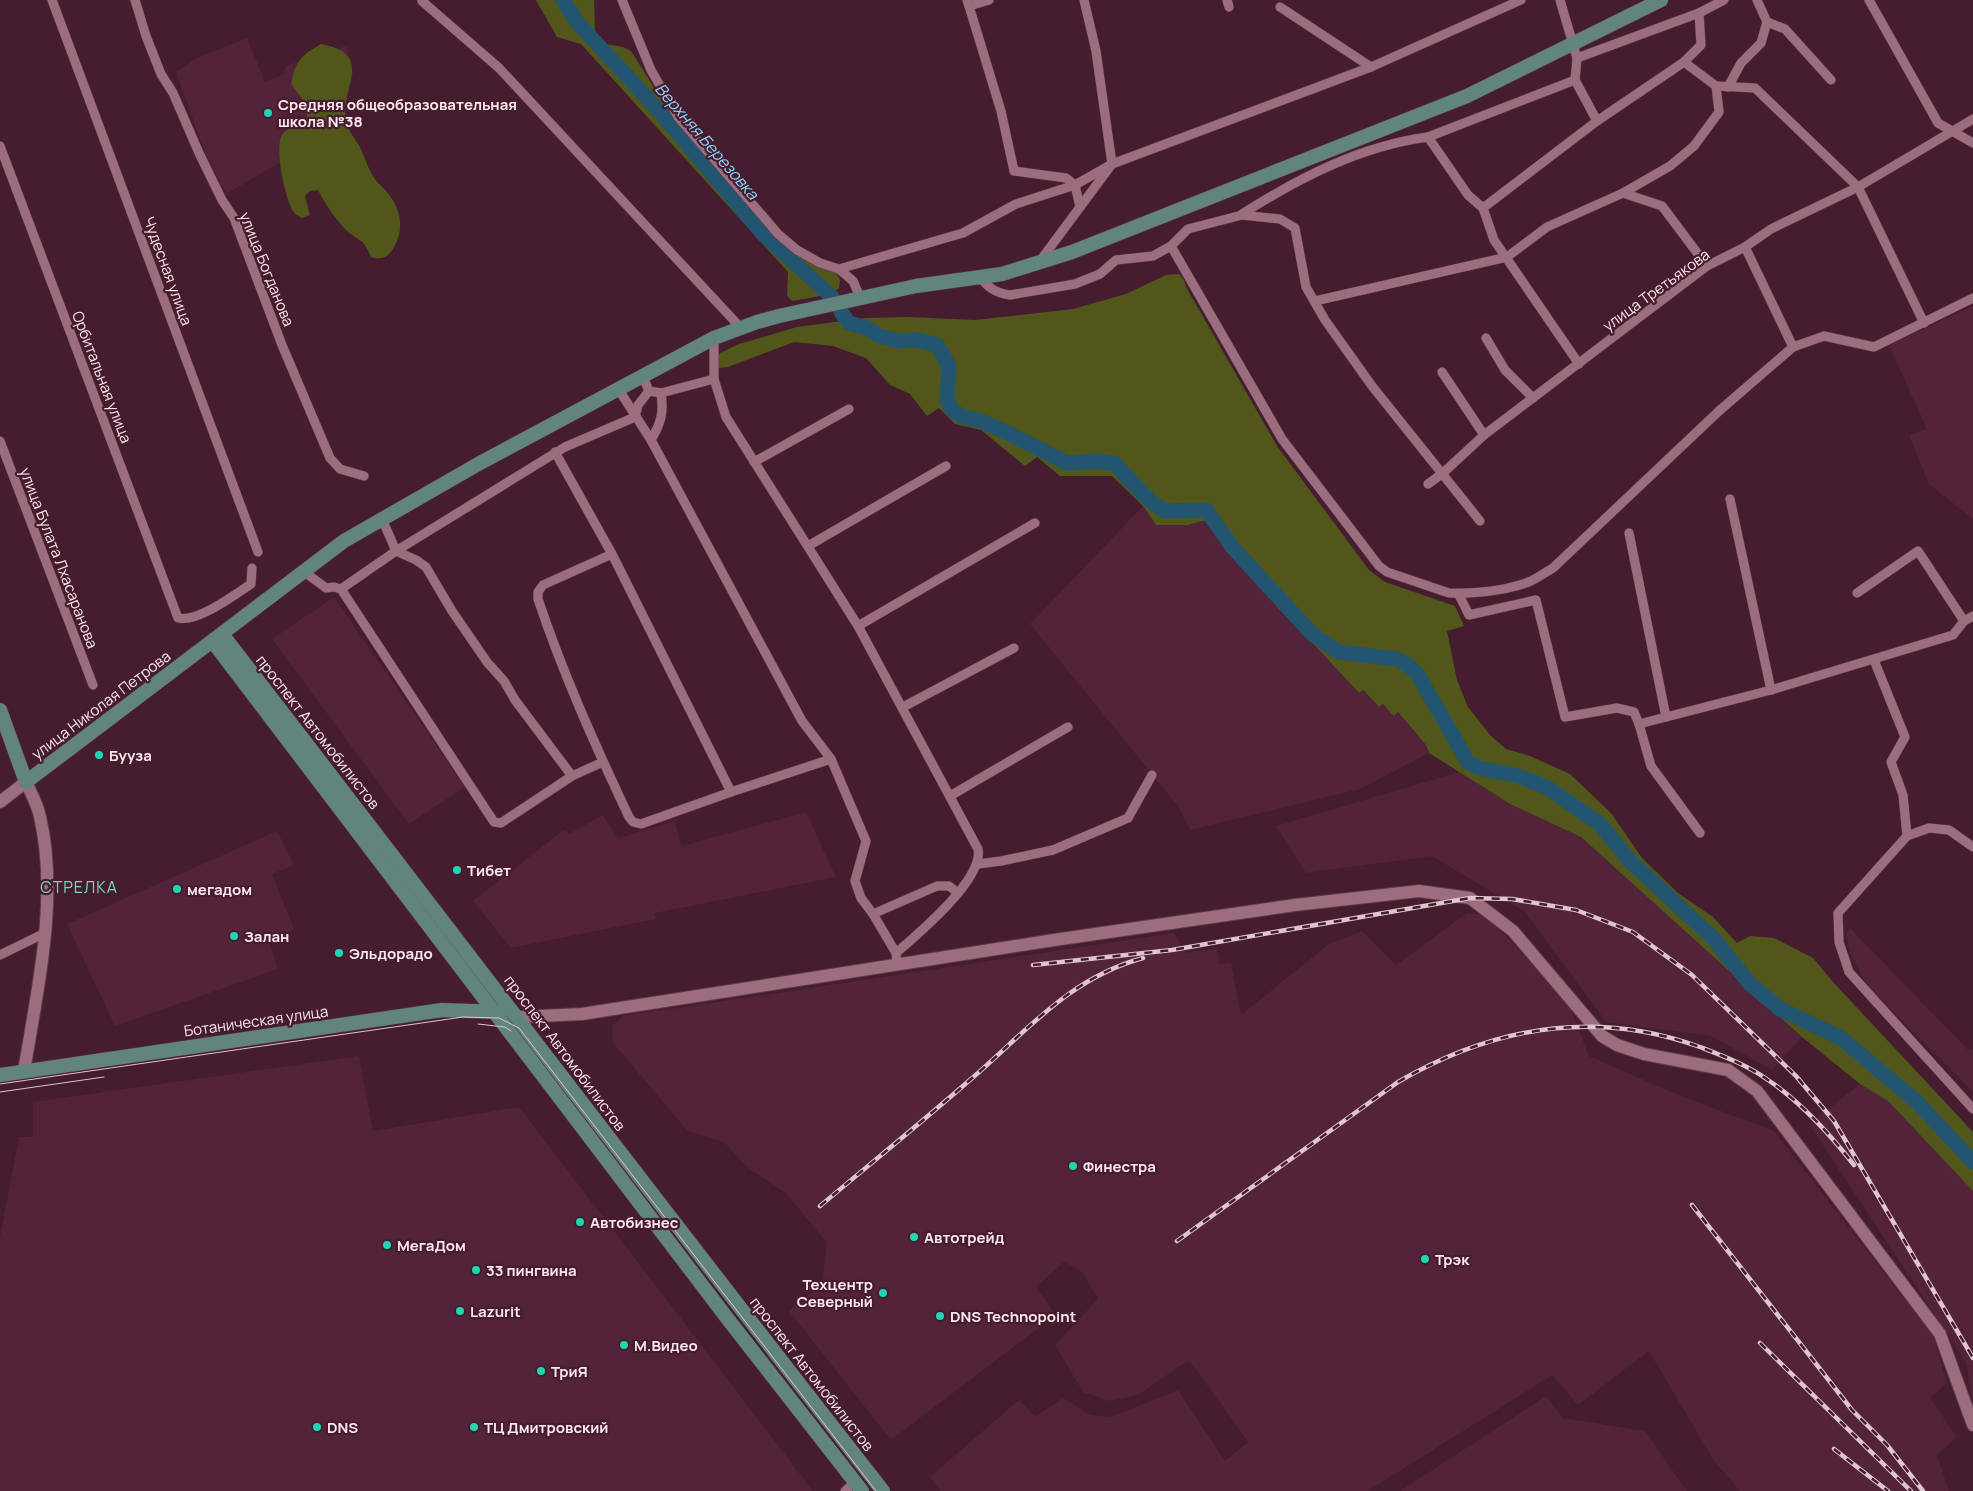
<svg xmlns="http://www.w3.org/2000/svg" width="1973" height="1491" viewBox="0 0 1973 1491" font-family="Manrope,sans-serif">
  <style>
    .built { fill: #522339 }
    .green { fill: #51561b }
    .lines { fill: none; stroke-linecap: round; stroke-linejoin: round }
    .river { stroke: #22556f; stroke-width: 15 }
    .street-casing { stroke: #5d3a4b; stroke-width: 10 }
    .secondary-casing { stroke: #5d3a4b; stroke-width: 14 }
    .primary-casing { stroke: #5d3a4b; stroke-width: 15 }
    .street { stroke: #9c6c7f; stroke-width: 9 }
    .secondary { stroke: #9c6c7f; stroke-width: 12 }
    .primary { stroke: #61847e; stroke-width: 14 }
    .tram { stroke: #dfc5cf; stroke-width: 1 }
    .rail-casing { stroke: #dfc5cf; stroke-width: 4.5 }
    .rail { stroke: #451d2f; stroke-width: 2.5; stroke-dasharray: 8; stroke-linecap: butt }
    .poi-dot { fill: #20d5b0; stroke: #451d2f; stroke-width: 2 }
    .labels { text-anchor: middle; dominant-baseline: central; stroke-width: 4.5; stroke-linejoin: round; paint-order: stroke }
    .poi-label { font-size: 15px; font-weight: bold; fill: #fde6ee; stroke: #451d2f; text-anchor: start }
    .street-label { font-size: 15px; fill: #fde6ee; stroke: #451d2f }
    .water-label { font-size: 16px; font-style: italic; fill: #8fd3f9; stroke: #451d2f }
    .neighbourhood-label { font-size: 16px; letter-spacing: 1px; fill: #77d7bc; stroke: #451d2f }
  </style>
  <rect width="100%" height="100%" fill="#451d2f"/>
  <g class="built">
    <path d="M247,38L265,82L284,74L286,66L346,46L353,74L346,103V124L226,194L205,153L176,72L197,58Z"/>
    <path d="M1973,306V519L1929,484L1909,435L1927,429L1889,345Z"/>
    <path d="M1143,506L1156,525H1188L1205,519L1255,581L1359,693L1362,690L1378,707L1383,703L1398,712L1426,745L1429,753L1360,789L1190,830L1178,806L1030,624Z"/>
    <path d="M334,597L465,787L409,824L272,639Z"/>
    <path d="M1459,772L1510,804L1581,837L1802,1037L1772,1070L1711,1036L1606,1022L1525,912L1432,856L1306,873L1276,826Z"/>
    <path d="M806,812L836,877L655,913L656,919L511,948L473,901L565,829L569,834L603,815L618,838L675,821L681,846Z"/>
    <path d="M277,831L294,865L272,874L294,929L269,942L278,969L115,1026L67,924Z"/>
    <path d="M1467,913L1486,915L1568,1002L1589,1056L1681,1096L1774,1131L1933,1336L1947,1383L1930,1398L1957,1437L1937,1455L1949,1491H1740L1714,1461L1649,1351L1578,1405L1552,1375L1368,1491H941L930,1477L1019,1400L1035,1417L1063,1398L1090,1415L1110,1417L1178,1390L1225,1461L1248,1442L1189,1360L1138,1395L1109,1401L1083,1392L1055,1345L1098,1299L1082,1272L1064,1262L1036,1287L1056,1315L891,1440L789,1311L822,1285L827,1243L786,1193L747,1167L724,1142L688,1131L613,1043L612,1025L624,1016L1174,933L1185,953L1217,948L1220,964L1231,963L1241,1015L1329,944L1362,931L1396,965Z"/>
    <path d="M1850,928L1969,1051L1973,1048V1092L1867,985L1850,952L1846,934Z"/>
    <path d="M359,1056L373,1131L519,1107L813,1491H0V1237L19,1137H33V1102Z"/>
    <path d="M1860,1084L1888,1101L1973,1191V1404L1966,1362L1809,1124Z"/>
    <path d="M1546,1396L1563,1418L1645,1431L1687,1491H1400Z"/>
  </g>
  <g class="green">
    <path d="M536,0H594L595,33L600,43L623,47L631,51L674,119L768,232C788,251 809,266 836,272L840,280L839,288L831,294L792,301L787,296L788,272L581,44L557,37Z"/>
    <path d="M321,44C379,55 336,91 347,124C349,132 356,140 360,147C365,157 368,170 375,179C379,185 386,189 390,196C402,213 404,231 393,249C387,258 382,260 371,257C362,235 359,243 345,229C334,217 326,205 318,190L310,191L305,196L310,215L302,218C299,216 294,214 293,211C285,198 274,148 282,135C287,128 294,128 302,126L308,119L303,100L291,84C296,61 300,56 321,44Z"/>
    <path d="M1179,274L1184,280L1186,287L1277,446L1369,570L1385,582L1455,606L1464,626L1447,631L1457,680L1468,707L1490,735L1506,749L1530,756L1570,774L1611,813L1642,858L1678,893L1713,917L1737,943L1750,936L1774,938L1813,958L1833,982L1973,1132V1191L1888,1101L1860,1084L1802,1037L1581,837L1510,804L1429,753L1426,745L1398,712L1394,716L1383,704L1379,707L1363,690L1359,693L1255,581L1206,520L1188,525H1156L1143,506L1112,476H1060L1037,457L1025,466L981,430L955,424L939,408L927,416L910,394L890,385L866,358L833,346L794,342L728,367L719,368L717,361L720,353L739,344L797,327L865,318L909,317L975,320L1073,309L1126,294L1166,275Z"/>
  </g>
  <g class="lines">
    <g class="river">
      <path d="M563,0L577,22L660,112L762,233L832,297"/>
      <path d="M841,312L849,323L867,328L879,336L899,341L919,340L937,345L949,366L947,401L953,411L964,417L981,421L1008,433L1067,463L1095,461L1114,463L1150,501L1165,511L1206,510L1233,548L1312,634L1339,652L1397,659L1408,665L1418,675L1468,762L1479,768L1519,776L1548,788L1600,824L1630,861L1713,938L1750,984L1780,1009L1841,1038L1917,1102L1973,1162"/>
    </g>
    <g class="street-casing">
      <g id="street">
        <path d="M52,0L258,552"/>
        <path d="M135,0L146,36L161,74L173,93L199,153L222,200L234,218L282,345L330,458L340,469L364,476"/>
        <path d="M622,0L651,70L678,117L778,234L797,250L820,263L839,269L853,281L860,297"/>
        <path d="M967,0L969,6L989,0"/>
        <path d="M1227,0L1229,7"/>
        <path d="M1560,0L1577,58L1699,13"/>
        <path d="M1869,0L1938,123L1973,143"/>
        <path d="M422,1L499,68L740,327"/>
        <path d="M969,6L1001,111L1014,171L1066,178L1075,185L1080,207"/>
        <path d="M1280,7L1371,67"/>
        <path d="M1767,22L1785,29L1831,80"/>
        <path d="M1577,58L1575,80L1597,121L1684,62"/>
        <path d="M1716,86L1755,88L1858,187L1924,323"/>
        <path d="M1728,87L1741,63L1761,43L1767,22L1757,0"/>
        <path d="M0,146L178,618C197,623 236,594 251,584L252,568"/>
        <path d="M1623,193L1662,206L1707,266"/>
        <path d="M1483,208L1468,195L1428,137L1575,80"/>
        <path d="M1242,214C1299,178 1360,146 1428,137"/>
        <path d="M1171,246L1282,439L1379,566L1387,572L1449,593C1473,594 1503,591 1526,583C1535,580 1544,573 1553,568L1719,411L1793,347L1824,336L1874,347L1973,298"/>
        <path d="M1745,247L1793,347"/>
        <path d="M1040,261L1112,164L1096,51L1084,0"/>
        <path d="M839,269L963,233L1016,204L1075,185L1112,164L1371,67L1521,0"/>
        <path d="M981,278C989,289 997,293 1010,295L1075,284L1100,274L1116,260L1153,256L1171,246L1188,229L1242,215L1280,219L1295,228L1306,287L1325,320L1372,386L1480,521"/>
        <path d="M1315,301L1507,257L1547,227L1623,193L1670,166L1694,146L1719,112L1716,86L1684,62L1701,45L1699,13L1724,0"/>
        <path d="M714,338V379L726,417L858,626L978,849C984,879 918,934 896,953L897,964"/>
        <path d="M1486,338L1505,370L1533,398"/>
        <path d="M1579,364L1494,240L1483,208L1597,121"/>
        <path d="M1442,372L1484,435"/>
        <path d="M643,377L649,391L661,393L714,379"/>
        <path d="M619,390L651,440L802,721L831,759"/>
        <path d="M651,440C661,423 664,413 661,393"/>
        <path d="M0,441L93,685"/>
        <path d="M555,452L612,554L731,792L641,824L633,822L629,817C595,745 563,674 538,599V592L543,585L612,554"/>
        <path d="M754,462L849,409"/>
        <path d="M1428,484L1443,473L1484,435L1707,266L1745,247L1771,229L1858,187L1973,119"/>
        <path d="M1730,499L1771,690"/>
        <path d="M382,519L396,551L565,447L635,417L638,405L649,391"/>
        <path d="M1629,533L1666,717"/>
        <path d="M808,546L946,466"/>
        <path d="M303,571L326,588L334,587L341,589"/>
        <path d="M1458,593L1469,615L1536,600L1565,717L1617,708L1634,712L1639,724L1771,690L1953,635L1964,621L1973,616"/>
        <path d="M1857,593L1918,551L1964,621"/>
        <path d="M858,626L1035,523"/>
        <path d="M1874,660L1905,737L1891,762L1903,795L1907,836"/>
        <path d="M903,707L1014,648"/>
        <path d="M1639,724L1651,766L1700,833"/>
        <path d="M572,776L515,700L504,681L487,662L452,611L426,567L416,560L396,551L341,589L494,822L501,823L572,776L603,762"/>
        <path d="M731,792L831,759L866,841L855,881L861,898L873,914L937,886H949L958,893"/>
        <path d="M950,796L1068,727"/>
        <path d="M1973,847L1949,830L1929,828L1907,836L1838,913L1839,942L1849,972L1973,1109"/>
        <path d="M978,864L1001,861L1053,850L1128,818L1152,775"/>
        <path d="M873,914L896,953"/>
        <path d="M0,955L45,933"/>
        <path d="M845,1491L855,1482"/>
      </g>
    </g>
    <g class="secondary-casing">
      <g id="secondary">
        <path d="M0,802L26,782C31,793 38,805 40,817C59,897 37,992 24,1071"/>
        <path d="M518,1017L582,1014L1054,940L1295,905L1419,891L1470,898L1513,931L1602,1036L1617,1045L1644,1054L1728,1070L1757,1091L1940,1334L1973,1425"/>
      </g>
    </g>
    <g class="primary-casing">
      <g id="primary">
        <path d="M222,634C443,920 660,1207 883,1491"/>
        <path d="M213,642L727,1318L862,1491"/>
        <path d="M0,710L26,782L344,541L480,463L714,338L757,322L779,316L916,286L1002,274L1072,252L1467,96L1661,0"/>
        <path d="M0,1075L442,1010L500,1012"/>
      </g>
    </g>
    <use href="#street" class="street"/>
    <use href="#secondary" class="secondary"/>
    <use href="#primary" class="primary"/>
    <g class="tram">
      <path d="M478,1024L505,1027L511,1031"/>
      <path d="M0,1084L463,1017L499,1018L519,1028L876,1491"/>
      <path d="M0,1092L104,1077"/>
    </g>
    <g class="rail-casing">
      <g id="rail">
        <path d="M1033,965L1172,950L1470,898L1512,899L1576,910L1633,932L1692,975L1796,1076L1834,1121L1973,1358"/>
        <path d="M1692,1205L1852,1410L1887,1445L1923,1491"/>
        <path d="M820,1206C870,1164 922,1122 971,1079C1026,1032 1069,978 1143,958"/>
        <path d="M1177,1241L1398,1082C1493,1027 1595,1009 1700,1047C1723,1056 1747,1065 1768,1080C1802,1103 1829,1133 1854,1165"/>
        <path d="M1760,1343L1911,1491"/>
        <path d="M1834,1449L1888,1491"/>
      </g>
    </g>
    <use href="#rail" class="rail"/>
  </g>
  <g class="poi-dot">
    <circle cx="268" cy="113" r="5"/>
    <circle cx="99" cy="755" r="5"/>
    <circle cx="457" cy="870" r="5"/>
    <circle cx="177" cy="889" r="5"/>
    <circle cx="234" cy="936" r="5"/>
    <circle cx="339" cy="953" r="5"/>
    <circle cx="1073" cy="1166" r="5"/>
    <circle cx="580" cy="1222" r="5"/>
    <circle cx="914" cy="1237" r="5"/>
    <circle cx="387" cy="1245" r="5"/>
    <circle cx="1425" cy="1259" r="5"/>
    <circle cx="476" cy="1270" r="5"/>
    <circle cx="883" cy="1293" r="5"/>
    <circle cx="460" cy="1311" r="5"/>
    <circle cx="940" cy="1316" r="5"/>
    <circle cx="624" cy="1345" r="5"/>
    <circle cx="541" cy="1371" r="5"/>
    <circle cx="317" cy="1427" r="5"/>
    <circle cx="474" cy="1427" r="5"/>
  </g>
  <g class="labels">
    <g class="poi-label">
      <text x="278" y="104">Средняя общеобразовательная<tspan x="278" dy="17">школа №38</tspan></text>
      <text x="109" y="755">Бууза</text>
      <text x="467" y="870">Тибет</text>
      <text x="187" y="889">мегадом</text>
      <text x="244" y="936">Залан</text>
      <text x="349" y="953">Эльдорадо</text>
      <text x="1083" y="1166">Финестра</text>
      <text x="590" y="1222">Автобизнес</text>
      <text x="924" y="1237">Автотрейд</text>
      <text x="397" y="1245">МегаДом</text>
      <text x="1435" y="1259">Трэк</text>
      <text x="486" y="1270">33 пингвина</text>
      <text x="873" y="1284" text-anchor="end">Техцентр<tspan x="873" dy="17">Северный</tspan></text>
      <text x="470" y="1311">Lazurit</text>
      <text x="950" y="1316">DNS Technopoint</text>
      <text x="634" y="1345">М.Видео</text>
      <text x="551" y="1371">ТриЯ</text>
      <text x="327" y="1427">DNS</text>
      <text x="484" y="1427">ТЦ Дмитровский</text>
    </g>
    <g class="street-label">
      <text transform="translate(267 269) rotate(68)">улица Богданова</text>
      <text transform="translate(168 271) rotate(70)">Чудесная улица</text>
      <text transform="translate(1656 290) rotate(-36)">улица Третьякова</text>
      <text transform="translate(102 377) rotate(69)">Орбитальная улица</text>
      <text transform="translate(59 558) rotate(69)">улица Булата Лхасаранова</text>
      <text transform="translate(101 705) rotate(-37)">улица Николая Петрова</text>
      <text transform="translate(318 732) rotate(52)">проспект Автомобилистов</text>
      <text transform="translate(256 1021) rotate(-8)">Ботаническая улица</text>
      <text transform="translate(565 1053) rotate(53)">проспект Автомобилистов</text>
      <text transform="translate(812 1374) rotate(52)">проспект Автомобилистов</text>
    </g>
    <g class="water-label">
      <text transform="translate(707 141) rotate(49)">Верхняя Березовка</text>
    </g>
    <g class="neighbourhood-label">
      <text x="79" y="887">СТРЕЛКА</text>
    </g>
  </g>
</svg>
